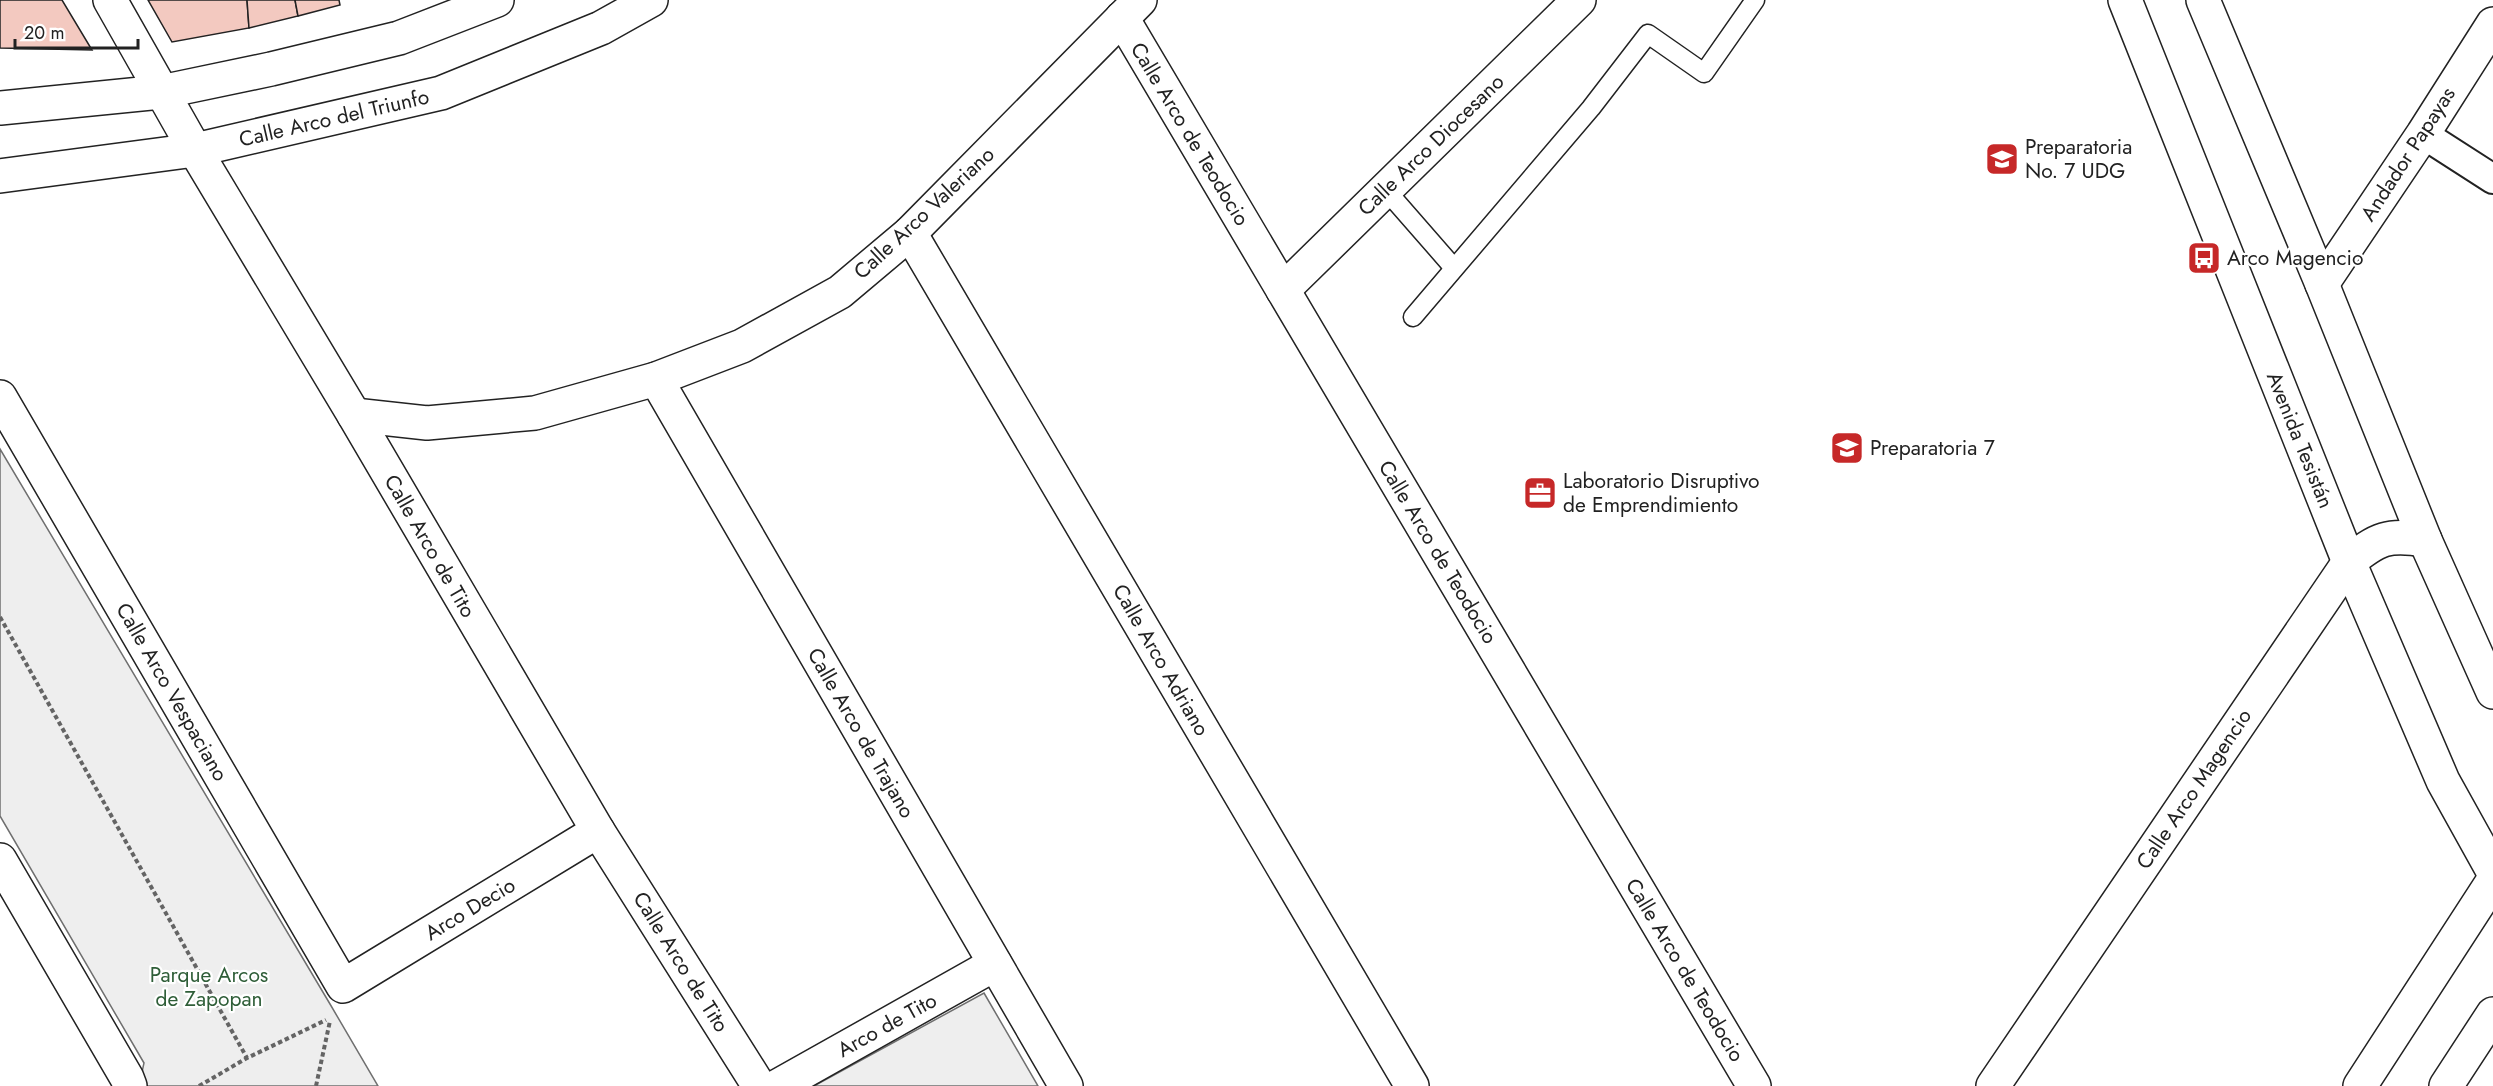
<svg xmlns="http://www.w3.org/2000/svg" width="2493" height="1086" viewBox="0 0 2493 1086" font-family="Jost,sans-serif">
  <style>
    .green { fill: #eee; stroke: #6f6f6f; stroke-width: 1.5 }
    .building { fill: #f3c9c0; stroke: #222; stroke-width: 1.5 }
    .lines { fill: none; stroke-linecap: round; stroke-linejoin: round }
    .service-casing { stroke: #222; stroke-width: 21 }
    .pedestrian-casing { stroke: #222; stroke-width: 32 }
    .minor-casing { stroke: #222; stroke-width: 36 }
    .tertiary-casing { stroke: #222; stroke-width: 36 }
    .path { stroke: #646464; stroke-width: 4; stroke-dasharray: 4.5 3; stroke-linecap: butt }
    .service { stroke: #fff; stroke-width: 18 }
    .pedestrian { stroke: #fff; stroke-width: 28 }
    .minor { stroke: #fff; stroke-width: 33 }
    .tertiary { stroke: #fff; stroke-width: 33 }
    .labels { text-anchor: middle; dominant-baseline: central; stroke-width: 4.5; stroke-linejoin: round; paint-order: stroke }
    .street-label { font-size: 21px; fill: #222; stroke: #fff }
    .poi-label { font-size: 21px; fill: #222; stroke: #fff; text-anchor: start }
    .park-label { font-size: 21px; fill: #2f5e38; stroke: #fff }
  </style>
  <rect width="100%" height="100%" fill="#fff"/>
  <g class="green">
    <path d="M0,449L330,1004L378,1086H139L144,1063L0,816Z"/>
    <path d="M984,993L1038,1086H814Z"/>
  </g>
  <g class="building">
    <path d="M0,0H62L92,50L0,48Z"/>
    <path d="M148,0H247L249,28L172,42Z"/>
    <path d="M247,0H295L298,16L249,28Z"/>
    <path d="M295,0H339L340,5L298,16Z"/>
  </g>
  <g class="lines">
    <g class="service-casing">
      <g id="service">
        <path d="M1385,189L1454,268"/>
        <path d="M1413,317L1591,108L1648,34L1704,73L1755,0"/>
      </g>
    </g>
    <g class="pedestrian-casing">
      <path id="pedestrian" d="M2423,134L2493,179"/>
    </g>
    <g class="minor-casing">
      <g id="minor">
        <path d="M110,0L195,150L354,415L598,831L759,1086"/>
        <path d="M1122,18L1754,1086"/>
        <path d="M910,233L1412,1086"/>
        <path d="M2322,284L2423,134L2493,24"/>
        <path d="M1283,290L1579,0"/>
        <path d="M656,379L1066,1086"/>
        <path d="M0,397L343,986L598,831"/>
        <path d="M354,415L427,423L535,413L656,379L742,346L840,292L910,233L1140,0"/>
        <path d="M0,860L127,1078L130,1086"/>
        <path d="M778,1086L995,964"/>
        <path d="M1993,1086L2349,562C2378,538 2388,534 2425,540"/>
        <path d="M2360,1086L2493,881"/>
        <path d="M2446,1086L2493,1014"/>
      </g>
    </g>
    <g class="tertiary-casing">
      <g id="tertiary">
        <path d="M2125,0L2349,562L2443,781L2493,871"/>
        <path d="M2203,0L2322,284L2425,540L2493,692"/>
        <path d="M0,108L161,92L271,69L399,38L497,0"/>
        <path d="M0,176L195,150L441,93L601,28L651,0"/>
      </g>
    </g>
    <g class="path">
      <path d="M0,617L247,1058"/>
      <path d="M199,1086L247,1058L326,1020"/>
      <path d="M316,1086L330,1021"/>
    </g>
    <use href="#service" class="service"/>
    <use href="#pedestrian" class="pedestrian"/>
    <use href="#minor" class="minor"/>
    <use href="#tertiary" class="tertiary"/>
  </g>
  <defs>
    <g id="university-square" transform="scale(1.725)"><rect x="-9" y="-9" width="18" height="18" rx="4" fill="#c62828" stroke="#fff"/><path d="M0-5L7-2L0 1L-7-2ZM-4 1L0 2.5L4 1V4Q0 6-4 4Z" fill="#fff"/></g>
    <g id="bus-square" transform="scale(1.725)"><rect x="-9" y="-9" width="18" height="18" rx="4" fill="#c62828" stroke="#fff"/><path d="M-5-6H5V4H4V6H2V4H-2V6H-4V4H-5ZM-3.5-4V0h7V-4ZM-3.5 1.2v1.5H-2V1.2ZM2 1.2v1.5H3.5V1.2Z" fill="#fff"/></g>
    <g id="office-square" transform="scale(1.725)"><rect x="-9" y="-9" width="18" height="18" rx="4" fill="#c62828" stroke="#fff"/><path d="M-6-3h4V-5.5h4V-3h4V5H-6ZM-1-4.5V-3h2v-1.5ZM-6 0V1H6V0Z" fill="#fff"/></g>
  </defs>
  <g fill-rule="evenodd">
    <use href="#university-square" x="2002" y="159"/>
    <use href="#bus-square" x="2204" y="258"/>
    <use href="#university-square" x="1847" y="448"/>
    <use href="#office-square" x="1540" y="493"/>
  </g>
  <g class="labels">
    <g class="street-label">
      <text transform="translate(334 118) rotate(-13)">Calle Arco del Triunfo</text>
      <text transform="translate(1190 134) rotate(59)">Calle Arco de Teodocio</text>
      <text transform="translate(1431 145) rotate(-44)">Calle Arco Diocesano</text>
      <text transform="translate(2408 154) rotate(-57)">Andador Papayas</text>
      <text transform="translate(924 213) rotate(-43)">Calle Arco Valeriano</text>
      <text transform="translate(2300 440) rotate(68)">Avenida Tesistán</text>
      <text transform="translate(430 546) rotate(60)">Calle Arco de Tito</text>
      <text transform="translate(1438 552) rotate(59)">Calle Arco de Teodocio</text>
      <text transform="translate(1161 660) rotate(60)">Calle Arco Adriano</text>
      <text transform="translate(172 692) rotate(60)">Calle Arco Vespaciano</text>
      <text transform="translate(861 733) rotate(60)">Calle Arco de Trajano</text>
      <text transform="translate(2194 789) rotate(-56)">Calle Arco Magencio</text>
      <text transform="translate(470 909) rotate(-31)">Arco Decio</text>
      <text transform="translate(681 962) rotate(58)">Calle Arco de Tito</text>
      <text transform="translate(1685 970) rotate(59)">Calle Arco de Teodocio</text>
      <text transform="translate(887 1025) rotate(-29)">Arco de Tito</text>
    </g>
    <g class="poi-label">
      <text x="2025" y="147">Preparatoria<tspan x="2025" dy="24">No. 7 UDG</tspan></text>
      <text x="2227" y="258">Arco Magencio</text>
      <text x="1870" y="448">Preparatoria 7</text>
      <text x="1563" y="481">Laboratorio Disruptivo<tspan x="1563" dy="24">de Emprendimiento</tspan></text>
    </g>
    <g class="park-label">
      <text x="209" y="975">Parque Arcos<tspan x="209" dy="24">de Zapopan</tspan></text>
    </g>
  </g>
  <path d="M15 39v9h123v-9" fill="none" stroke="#222222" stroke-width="3"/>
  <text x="24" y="39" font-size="18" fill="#222222" stroke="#ffffff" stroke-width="4.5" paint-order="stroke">20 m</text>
</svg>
